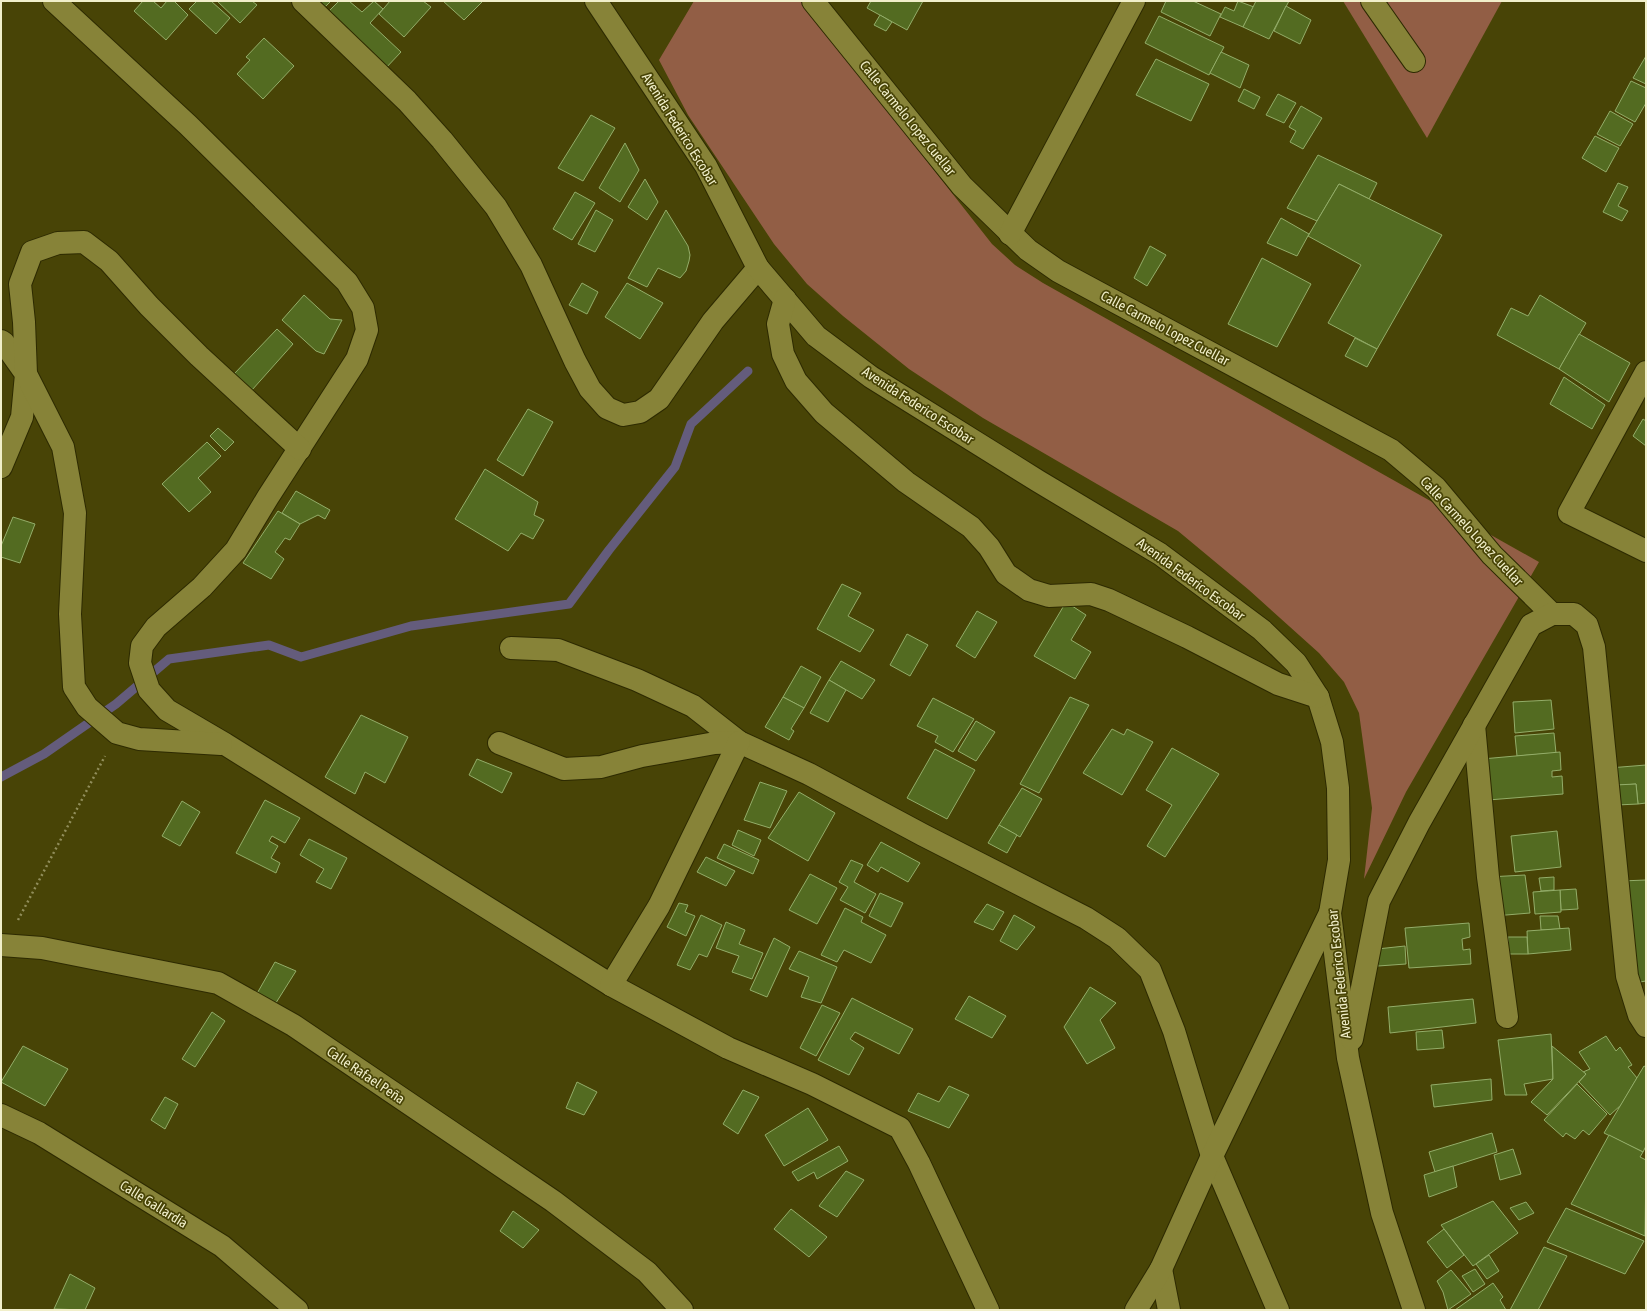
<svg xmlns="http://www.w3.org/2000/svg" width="1647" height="1311" viewBox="0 0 1647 1311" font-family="'Asap Condensed',sans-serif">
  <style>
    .green { fill: #925e45 }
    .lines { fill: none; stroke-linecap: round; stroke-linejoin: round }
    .stream { stroke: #645c7c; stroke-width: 9 }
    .building { fill: #536b21; stroke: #93ad69 }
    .minor-casing { stroke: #2d2a01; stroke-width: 24 }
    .path { stroke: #918e5b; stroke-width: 2.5; stroke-dasharray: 2 3; stroke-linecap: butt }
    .minor { stroke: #878338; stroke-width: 22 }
    .labels { text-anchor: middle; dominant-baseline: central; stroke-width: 3.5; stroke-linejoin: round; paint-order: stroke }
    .street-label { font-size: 14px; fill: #f1efca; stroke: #484406 }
  </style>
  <rect width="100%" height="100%" fill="#484406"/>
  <g class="green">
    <path d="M694,1H801L992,244L1015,265L1043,283L1539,562L1406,792L1364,879L1372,808L1359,713L1344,682L1319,653L1249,590L1178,531L983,418L909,369L843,316L807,284L774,244L688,115L659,60Z"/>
    <path d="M1343,1H1502L1427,138Z"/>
  </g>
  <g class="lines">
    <path class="stream" d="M1,777L44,754L116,704L169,659L269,645L301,657L411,626L569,604L609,550L675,467L691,424L748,371"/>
  </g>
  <g class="building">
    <path d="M143,1H153L161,8L167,1H174L188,15L166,40L134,11Z"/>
    <path d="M197,1H211L230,18L216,34L189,9Z"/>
    <path d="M217,1H252L257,5L240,23Z"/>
    <path d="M319,1H331L325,7Z"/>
    <path d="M339,1H349L362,12L374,1L383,9L370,23L401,52L384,70L326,14Z"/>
    <path d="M390,1H423L431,7L404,37L379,14Z"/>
    <path d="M443,1H480L482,2L464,20Z"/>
    <path d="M871,1H923L907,30L867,8Z"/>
    <path d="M1166,1H1193L1221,14L1210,36L1161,12Z"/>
    <path d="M1238,1L1254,7L1243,27L1220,17L1225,7L1234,11Z"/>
    <path d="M1256,1H1289L1269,39L1243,27Z"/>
    <path d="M1286,6L1311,20L1300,44L1274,31Z"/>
    <path d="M880,15L892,22L886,31L874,25Z"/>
    <path d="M1159,16L1224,47L1209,75L1145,43Z"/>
    <path d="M264,38L294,66L263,99L237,74L250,60L246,57Z"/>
    <path d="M1221,52L1249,65L1240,88L1210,73Z"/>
    <path d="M1646,56V84L1633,78Z"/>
    <path d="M1156,59L1209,84L1191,121L1136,95Z"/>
    <path d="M1631,81L1646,88V103L1635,122L1615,111Z"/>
    <path d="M1244,89L1260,97L1254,109L1238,101Z"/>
    <path d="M1278,94L1296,103L1284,123L1266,115Z"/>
    <path d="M1301,106L1322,118L1303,149L1290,142L1296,131L1289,127Z"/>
    <path d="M1610,111L1633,124L1620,146L1597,134Z"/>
    <path d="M591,115L615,128L583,181L558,168Z"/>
    <path d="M1595,136L1619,148L1606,172L1582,158Z"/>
    <path d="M625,143L639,170L620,202L599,188Z"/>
    <path d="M1318,155L1377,183L1369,199L1339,184L1317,221L1287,208Z"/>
    <path d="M645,179L658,202L647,220L628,207Z"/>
    <path d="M1618,183L1628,187L1618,206L1628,211L1622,221L1603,212Z"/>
    <path d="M1339,184L1442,235L1377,349L1328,323L1361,265L1308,236Z"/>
    <path d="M575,192L595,203L572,240L553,229Z"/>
    <path d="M596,210L613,220L595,252L578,244Z"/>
    <path d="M666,210L688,246L690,255L689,261L686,271L680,278L658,268L647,287L628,278Z"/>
    <path d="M1281,218L1309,234L1297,256L1267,243Z"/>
    <path d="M1150,246L1166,255L1147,286L1134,278Z"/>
    <path d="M1262,258L1311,284L1277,347L1228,324Z"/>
    <path d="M582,283L598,292L587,314L569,305Z"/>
    <path d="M627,283L663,303L640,339L605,317Z"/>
    <path d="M304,295L330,319L342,320L324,354L316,351L282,320Z"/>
    <path d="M1540,295L1586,323L1559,369L1497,335L1511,308L1528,316Z"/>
    <path d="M277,329L293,344L252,390L234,374Z"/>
    <path d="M1579,334L1630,363L1609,402L1559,369Z"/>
    <path d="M1355,338L1377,349L1367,367L1345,356Z"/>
    <path d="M1564,377L1605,405L1592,429L1550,404Z"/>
    <path d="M528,409L553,422L523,476L497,460Z"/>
    <path d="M1643,419L1646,421V446L1633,436Z"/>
    <path d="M218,428L234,442L225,451L210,436Z"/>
    <path d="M207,442L221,456L198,478L211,492L189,512L162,484Z"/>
    <path d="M485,469L538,502L534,515L544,520L533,539L521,533L508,551L455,519Z"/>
    <path d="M296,491L330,510L325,519L318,515L300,524L282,513Z"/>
    <path d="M278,511L300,524L290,540L285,538L275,552L284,559L271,579L243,563Z"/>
    <path d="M13,517L35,524L20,563L1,557V546Z"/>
    <path d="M842,584L861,593L848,616L874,630L860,652L817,629Z"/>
    <path d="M1066,602L1086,615L1071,640L1091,652L1075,679L1034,656Z"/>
    <path d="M977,611L997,622L975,658L956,646Z"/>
    <path d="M907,634L928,645L910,676L890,665Z"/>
    <path d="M841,661L875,680L862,699L829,680Z"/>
    <path d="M801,666L821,677L804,708L783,697Z"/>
    <path d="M829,680L846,690L828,722L810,713Z"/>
    <path d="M783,697L804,708L791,729L794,731L789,740L765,727Z"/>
    <path d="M1070,697L1089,705L1039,793L1020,784Z"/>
    <path d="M933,698L974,719L953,752L935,742L938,736L917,726Z"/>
    <path d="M1551,700L1554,729L1515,733L1513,702Z"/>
    <path d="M361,715L408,737L385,783L365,772L355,794L325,777Z"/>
    <path d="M976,721L995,732L976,761L958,751Z"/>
    <path d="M1112,729L1124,735L1127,729L1153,742L1122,795L1083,773Z"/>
    <path d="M1554,733L1556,753L1517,756L1515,736Z"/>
    <path d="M1172,748L1219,774L1165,857L1147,846L1172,805L1146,790Z"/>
    <path d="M935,749L975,770L947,819L907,798Z"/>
    <path d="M1560,752L1561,770L1552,771V777L1562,776L1563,794L1488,800L1482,759Z"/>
    <path d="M477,759L512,773L502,793L469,775Z"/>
    <path d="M1646,765V803L1638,804L1636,784L1611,786L1609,768Z"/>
    <path d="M760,782L787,791L770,828L744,820Z"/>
    <path d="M1636,784L1638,804L1617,805L1615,785Z"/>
    <path d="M1022,788L1042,799L1020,837L999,825Z"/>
    <path d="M799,792L835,813L808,861L768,838Z"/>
    <path d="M265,800L300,818L285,843L272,836L269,841L278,846L271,858L280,863L276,873L236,853Z"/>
    <path d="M182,801L200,812L180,846L162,836Z"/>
    <path d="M999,825L1017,835L1007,853L988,843Z"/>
    <path d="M738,830L761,840L754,856L732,845Z"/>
    <path d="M1557,831L1561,867L1515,872L1511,836Z"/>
    <path d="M309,839L347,858L331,889L316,882L324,869L300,855Z"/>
    <path d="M881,842L920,863L908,882L881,867L878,872L867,865Z"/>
    <path d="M724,844L759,860L753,874L717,858Z"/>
    <path d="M706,857L735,871L726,886L697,872Z"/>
    <path d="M851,860L863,865L854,882L876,894L865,913L840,900L848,887L839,882Z"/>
    <path d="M810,874L837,888L817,924L789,910Z"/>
    <path d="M1525,875L1530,913L1494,916L1488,877Z"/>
    <path d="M1554,877V890L1541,891L1539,878Z"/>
    <path d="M1646,880V981L1634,983L1621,881Z"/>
    <path d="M1576,889L1578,909L1561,910L1560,890Z"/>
    <path d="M1560,890L1561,912L1535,914L1533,892Z"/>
    <path d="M880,893L903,903L891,927L869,916Z"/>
    <path d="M679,903L688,905L685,912L695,916L686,936L667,927Z"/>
    <path d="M987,904L1004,912L993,930L974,922Z"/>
    <path d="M845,908L863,917L861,922L886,935L871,963L844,950L837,962L821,955Z"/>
    <path d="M701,915L722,925L707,957L699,954L690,970L677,965Z"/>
    <path d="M1014,915L1035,927L1017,950L1000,941Z"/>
    <path d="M1540,916H1558L1560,929L1541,930Z"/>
    <path d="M726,922L745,930L739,944L763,953L752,979L732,972L739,956L716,948Z"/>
    <path d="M1469,923L1470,937L1462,939L1463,950L1470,949L1471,964L1409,968L1405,928Z"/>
    <path d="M1569,928L1571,950L1528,954L1527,931Z"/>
    <path d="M1508,937H1527L1528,954H1509Z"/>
    <path d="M774,938L790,947L767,997L750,990Z"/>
    <path d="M1405,946L1406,964L1378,966L1377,949Z"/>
    <path d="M799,951L837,967L821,1003L801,997L809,977L789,969Z"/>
    <path d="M275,962L296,971L274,1006L255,997Z"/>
    <path d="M1090,987L1116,1003L1100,1020L1115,1048L1087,1064L1064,1027Z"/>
    <path d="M969,996L1006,1016L992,1038L955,1019Z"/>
    <path d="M852,998L913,1029L899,1054L855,1032L850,1039L864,1048L849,1075L818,1060Z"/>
    <path d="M1473,999L1476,1023L1390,1033L1388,1007Z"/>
    <path d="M822,1005L840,1013L816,1056L800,1048Z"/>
    <path d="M212,1012L225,1021L195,1067L182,1059Z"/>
    <path d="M1442,1030L1444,1048L1417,1050L1416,1032Z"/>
    <path d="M1551,1034L1553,1079L1524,1084L1527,1095H1505L1498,1040Z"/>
    <path d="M1606,1036L1616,1051L1620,1047L1632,1065L1628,1067L1637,1078L1621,1105L1610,1115L1579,1082L1586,1074L1583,1072L1590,1069L1579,1052Z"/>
    <path d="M23,1046L68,1069L45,1106L1,1082Z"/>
    <path d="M1552,1046L1586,1074L1547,1115L1531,1102L1553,1079Z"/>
    <path d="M1644,1066L1646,1067V1146L1643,1152L1604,1133Z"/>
    <path d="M1491,1079L1492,1100L1434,1107L1431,1085Z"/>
    <path d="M577,1082L597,1092L584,1115L566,1108Z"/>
    <path d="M1577,1084L1607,1114L1589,1135L1583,1130L1575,1139L1566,1133L1563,1137L1544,1120Z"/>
    <path d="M949,1086L969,1095L949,1128L908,1111L918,1093L939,1102Z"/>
    <path d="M743,1090L759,1097L738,1134L723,1124Z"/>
    <path d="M165,1097L178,1104L165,1129L151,1120Z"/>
    <path d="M808,1108L828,1140L784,1166L765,1135Z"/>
    <path d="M1492,1133L1497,1152L1435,1172L1429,1152Z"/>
    <path d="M1609,1135L1643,1152L1640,1157L1646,1160L1645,1236L1571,1204Z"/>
    <path d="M839,1146L848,1161L817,1179L814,1172L798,1181L792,1172Z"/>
    <path d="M1513,1149L1521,1174L1500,1180L1494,1155Z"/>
    <path d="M1453,1166L1457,1187L1429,1197L1424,1175Z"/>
    <path d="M846,1171L864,1180L837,1217L819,1206Z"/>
    <path d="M1493,1201L1518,1233L1473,1266L1441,1225Z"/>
    <path d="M1526,1202L1534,1213L1519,1220L1510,1208Z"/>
    <path d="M1566,1208L1644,1241L1625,1274L1547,1242Z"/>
    <path d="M791,1209L827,1237L809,1257L774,1229Z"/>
    <path d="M513,1211L539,1230L523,1248L500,1231Z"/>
    <path d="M1444,1229L1464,1255L1447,1268L1427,1242Z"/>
    <path d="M1544,1247L1567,1256L1538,1310H1510Z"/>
    <path d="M1489,1255L1499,1271L1487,1279L1476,1264Z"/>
    <path d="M1475,1269L1485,1284L1473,1292L1462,1276Z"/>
    <path d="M1451,1270L1471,1294L1448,1310L1443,1292L1437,1281Z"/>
    <path d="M70,1274L95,1288L85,1310L54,1309Z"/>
    <path d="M1493,1283L1503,1297L1500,1300L1506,1310H1455Z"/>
  </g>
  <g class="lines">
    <g class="minor-casing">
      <g id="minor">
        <path d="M54,1L188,125L347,282L363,308L367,330L357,359L268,497L236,550L202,587L156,627L142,646L140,663L149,690L167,710L225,744L611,985L728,1048L812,1084L900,1128L919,1163L988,1310"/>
        <path d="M303,1L407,101L442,140L496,207L531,265L575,361L590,389L607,408L623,415L640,412L659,399L713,321L758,268"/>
        <path d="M596,1L706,166L758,268L816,336L871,377L1038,481L1160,554L1262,630L1296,663L1318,697L1332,742L1338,788L1339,860L1330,913L1348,1058L1382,1213L1414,1310"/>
        <path d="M813,1L962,186L1028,250L1058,271L1391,450L1436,488L1492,555L1552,614"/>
        <path d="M1372,1L1414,61"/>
        <path d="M1010,234L1134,1"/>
        <path d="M785,299L778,324L783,354L796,381L824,413L906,482L971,527L989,547L1006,574L1029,590L1049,596L1091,594L1109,600L1187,637L1278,684L1318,697"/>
        <path d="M1,341L4,343L26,374L22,417L1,467"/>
        <path d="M1646,372L1569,513L1646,551"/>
        <path d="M511,648L558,650L637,680L693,706L739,742L809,774L923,835L1086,918L1117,938L1150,970L1174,1031L1212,1156L1278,1310"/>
        <path d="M1474,725L1488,877L1507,1017"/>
        <path d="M499,743L564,769L601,767L642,756L715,743L739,742"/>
        <path d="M221,744L139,739L117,733L87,707L74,687L70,614L75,513L63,447L26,374L24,322L20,284L32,252L58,243L84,242L109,261L149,306L199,356L300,449"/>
        <path d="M1,945L42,948L218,983L293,1025L553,1201L647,1272L682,1310"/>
        <path d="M611,985L659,906L739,742"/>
        <path d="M1352,1039L1379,901L1419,823L1531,625L1552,614H1574L1587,625L1594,647L1627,976L1639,1015L1646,1026"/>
        <path d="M1,1115L39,1133L222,1246L297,1310"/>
        <path d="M1161,1269L1169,1310"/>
        <path d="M1136,1310L1161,1269L1212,1156L1330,913"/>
      </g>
    </g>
    <path class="path" d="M18,920L105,756"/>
    <use href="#minor" class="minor"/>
  </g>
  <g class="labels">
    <g class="street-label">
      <text transform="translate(908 118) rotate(51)">Calle Carmelo Lopez Cuellar</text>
      <text transform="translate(680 129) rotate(58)">Avenida Federico Escobar</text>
      <text transform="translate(1165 328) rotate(28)">Calle Carmelo Lopez Cuellar</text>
      <text transform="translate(918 405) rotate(33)">Avenida Federico Escobar</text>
      <text transform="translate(1472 531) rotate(47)">Calle Carmelo Lopez Cuellar</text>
      <text transform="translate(1191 579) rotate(36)">Avenida Federico Escobar</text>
      <text transform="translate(1339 974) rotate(-96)">Avenida Federico Escobar</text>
      <text transform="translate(366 1075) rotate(34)">Calle Rafael Peña</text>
      <text transform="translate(154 1204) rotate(32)">Calle Gallardía</text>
    </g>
  </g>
  <rect width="1647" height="1311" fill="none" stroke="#f1efca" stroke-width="4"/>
</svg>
